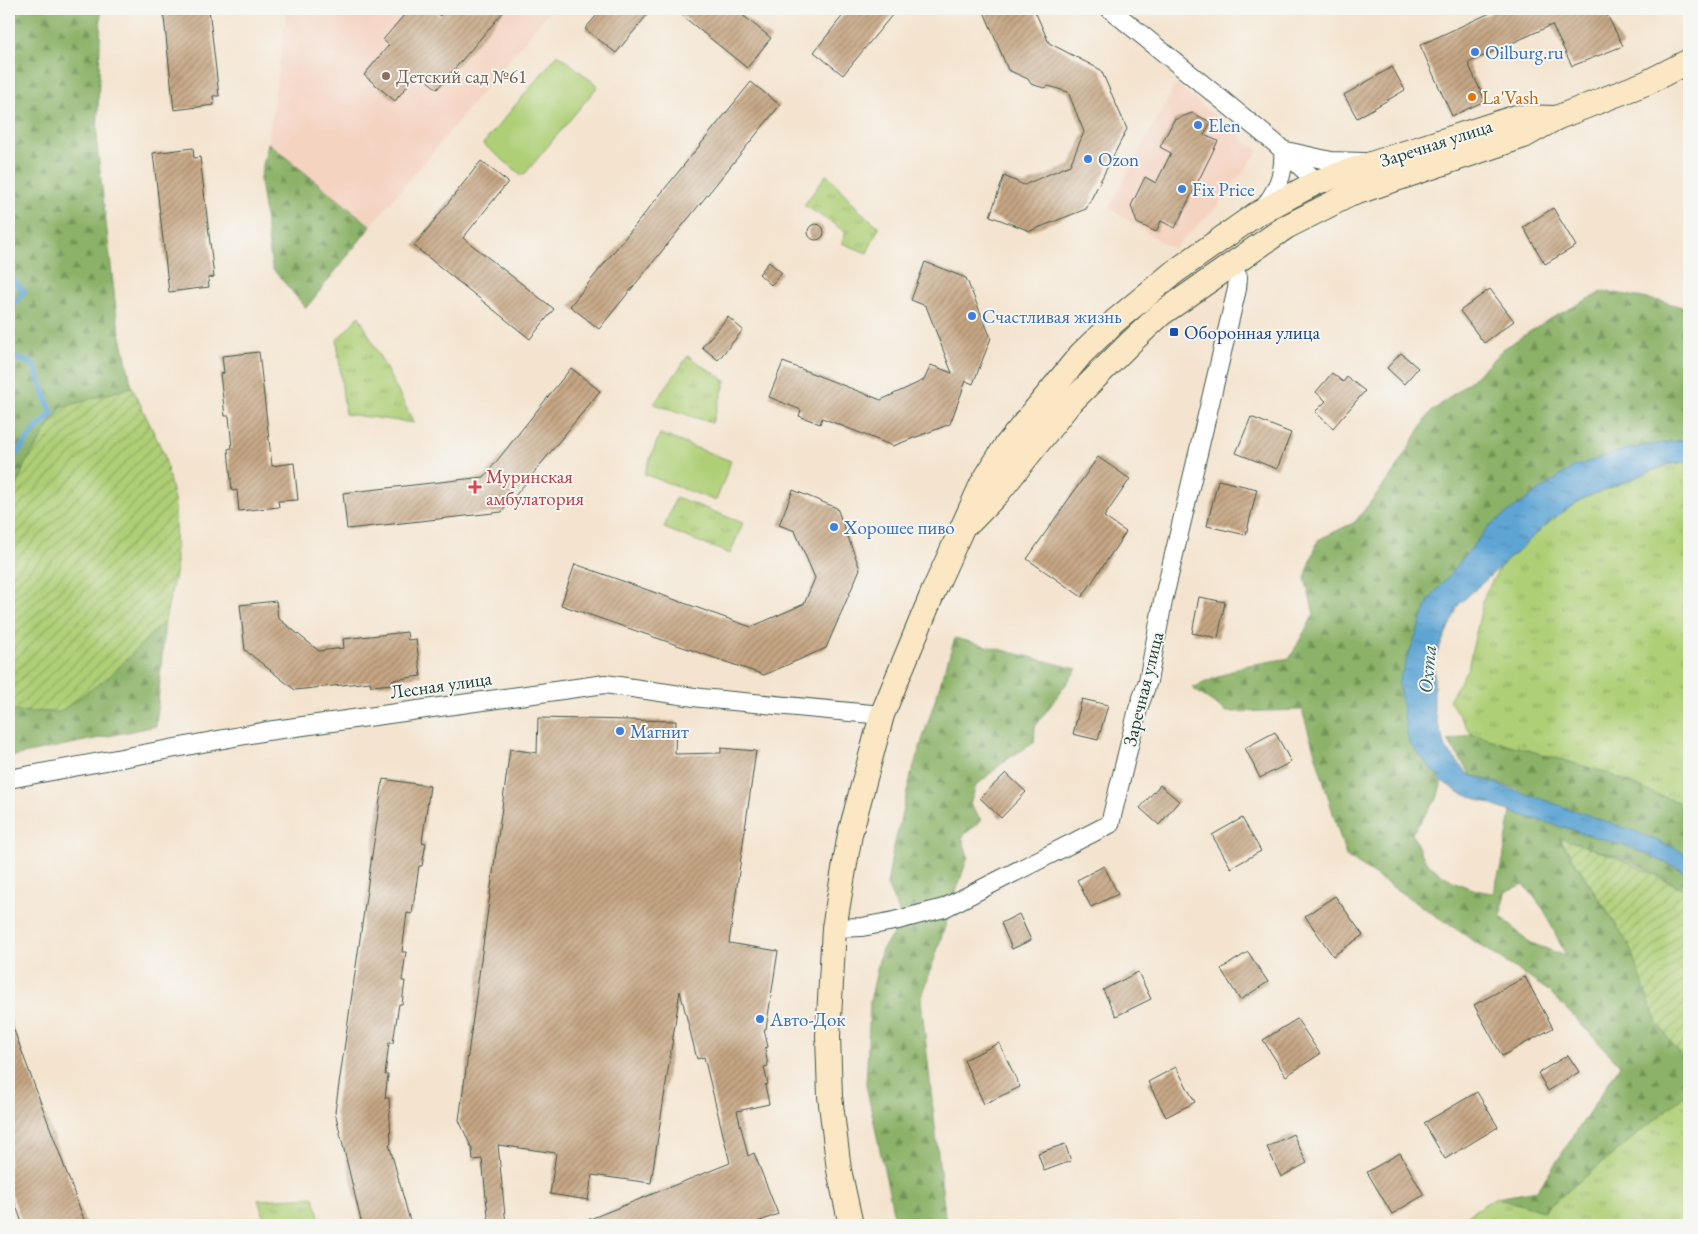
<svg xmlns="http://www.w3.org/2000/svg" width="1698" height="1234" viewBox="0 0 1698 1234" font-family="'EB Garamond',serif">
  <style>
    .built { fill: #f5d3c1 }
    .grass { fill: url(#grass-tufts); stroke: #678655 }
    .forest { fill: url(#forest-firs); stroke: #55784e; fill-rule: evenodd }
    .garden { fill: url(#garden-furrows); stroke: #678655 }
    .pitch { fill: #afcf76; stroke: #678655 }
    .water { fill: url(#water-ripples); stroke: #3f7184 }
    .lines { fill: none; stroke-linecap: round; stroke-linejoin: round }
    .stream { stroke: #5fa5d4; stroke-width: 6 }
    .building { fill: url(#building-hatch) }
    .minor-casing { stroke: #3f564b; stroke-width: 20 }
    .secondary-casing { stroke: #3f564b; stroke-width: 26 }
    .minor { stroke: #fff; stroke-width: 18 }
    .secondary { stroke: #fbe7c3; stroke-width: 24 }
    .shop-dot { fill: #3f7fe0; stroke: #f6f6f2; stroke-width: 2 }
    .education-dot { fill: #8d6e63; stroke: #f6f6f2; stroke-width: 2 }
    .food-dot { fill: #e8710a; stroke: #f6f6f2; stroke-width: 2 }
    .transit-dot { fill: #1a4fb4; stroke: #f6f6f2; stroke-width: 2 }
    .health-dot { fill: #e0444e; stroke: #f6f6f2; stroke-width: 2 }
    .labels { text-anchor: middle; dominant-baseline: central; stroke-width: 4; stroke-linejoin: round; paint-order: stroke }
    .shop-label { font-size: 19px; fill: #366cbe; stroke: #f6f6f2; text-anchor: start }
    .education-label { font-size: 19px; fill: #785e54; stroke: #f6f6f2; text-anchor: start }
    .food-label { font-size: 19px; fill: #c56008; stroke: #f6f6f2; text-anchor: start }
    .street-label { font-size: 19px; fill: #1f3d34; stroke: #f6f6f2 }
    .transit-label { font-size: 19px; fill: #164399; stroke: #f6f6f2; text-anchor: start }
    .health-label { font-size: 19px; fill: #be3a42; stroke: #f6f6f2; text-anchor: start }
    .water-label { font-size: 20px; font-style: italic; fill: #325c64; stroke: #f6f6f2 }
  </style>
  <defs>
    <pattern id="grass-tufts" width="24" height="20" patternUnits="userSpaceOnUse" patternTransform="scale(1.25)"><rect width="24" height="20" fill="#afcf76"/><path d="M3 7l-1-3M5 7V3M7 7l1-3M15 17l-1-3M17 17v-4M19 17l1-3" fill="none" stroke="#8ea962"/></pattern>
    <pattern id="forest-firs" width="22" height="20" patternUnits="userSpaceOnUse" patternTransform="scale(1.25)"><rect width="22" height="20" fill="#8bb267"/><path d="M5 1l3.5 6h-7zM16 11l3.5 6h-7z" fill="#719256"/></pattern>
    <pattern id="garden-furrows" width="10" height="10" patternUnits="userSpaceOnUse" patternTransform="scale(1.25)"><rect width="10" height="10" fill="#afcf76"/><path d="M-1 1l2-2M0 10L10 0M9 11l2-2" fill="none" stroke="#8ea962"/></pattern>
    <pattern id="water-ripples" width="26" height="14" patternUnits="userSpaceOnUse" patternTransform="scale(1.25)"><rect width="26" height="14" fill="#5fa5d4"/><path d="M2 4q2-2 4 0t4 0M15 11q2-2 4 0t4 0" fill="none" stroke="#4e88ad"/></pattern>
    <pattern id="building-hatch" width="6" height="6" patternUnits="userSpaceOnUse" patternTransform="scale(1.25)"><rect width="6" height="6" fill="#c6a683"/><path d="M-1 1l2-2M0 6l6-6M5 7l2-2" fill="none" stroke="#a0886c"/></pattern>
  </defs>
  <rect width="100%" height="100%" fill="#f6f6f2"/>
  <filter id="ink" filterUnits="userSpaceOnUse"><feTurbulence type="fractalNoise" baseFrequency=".02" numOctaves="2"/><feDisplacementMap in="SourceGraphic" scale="10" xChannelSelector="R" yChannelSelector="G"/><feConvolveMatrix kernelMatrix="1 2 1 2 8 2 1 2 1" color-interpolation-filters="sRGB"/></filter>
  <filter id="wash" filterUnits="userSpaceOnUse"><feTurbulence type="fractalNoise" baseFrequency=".0096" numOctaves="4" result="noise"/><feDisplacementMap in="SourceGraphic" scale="20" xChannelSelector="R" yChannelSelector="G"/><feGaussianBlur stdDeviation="1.12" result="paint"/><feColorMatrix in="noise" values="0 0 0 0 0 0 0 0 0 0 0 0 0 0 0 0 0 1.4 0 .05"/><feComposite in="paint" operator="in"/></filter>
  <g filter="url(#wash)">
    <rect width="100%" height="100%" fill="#f4e4cf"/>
    <g class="built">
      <path d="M287,9H551L371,226L268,143Z"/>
      <path d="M1176,84L1258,151L1217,207L1173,249L1109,208Z"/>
    </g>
    <g class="grass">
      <path d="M827,174L860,211L879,227L867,253L842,243L846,232L804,205Z"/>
      <path d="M359,316L414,423L345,414L337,340Z"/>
      <path d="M688,356L726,381L712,423L654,404Z"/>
      <path d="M1689,462V806L1471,734L1449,700L1468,668L1485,594L1500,567L1554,518L1584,498L1670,464Z"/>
      <path d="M676,497L743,523L730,554L664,528Z"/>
      <path d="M1689,1092V1225H1452L1496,1197L1543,1211Z"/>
      <path d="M314,1197L321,1225H267L258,1200Z"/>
    </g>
    <g class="forest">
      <path d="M9,9H101L97,145L117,318L132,387L61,408L25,464L9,508V193L12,190L9,148Z"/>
      <path d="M268,143L371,226L306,308L272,268L260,179Z"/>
      <path d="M1604,291L1665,302L1689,309V439L1627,449L1429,600L1409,743L1442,781L1437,799L1412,833C1416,841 1419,850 1424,858C1438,877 1470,891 1493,893L1503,860L1511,812L1539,819L1522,800L1518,789L1471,775L1448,741L1471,734L1605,772L1650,792L1689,806V891L1628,860L1559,838L1629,945L1657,1023L1689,1066V1092L1543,1211L1496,1197L1538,1190L1620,1065L1549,991L1346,856L1302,710L1227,712L1192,688L1243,666L1290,658L1314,614L1305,578L1318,540L1355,522L1393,473L1430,413L1475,377L1503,349L1548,320ZM1524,884L1544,910L1566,956L1528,942L1501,916L1505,892Z"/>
      <path d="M165,620L156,726L9,757V711L59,712L110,676Z"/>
      <path d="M955,638L1077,669L1035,727L1034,743L1007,759L976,786L970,804L981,820L962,837L968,856L921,1000L946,1225H896L866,1085L870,1002L881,951L903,920L887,885L892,855L911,775Z"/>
    </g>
    <g class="garden">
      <path d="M132,387L164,454L175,505L176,570L165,620L110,676L59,712L9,711V508L25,464L61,408Z"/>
      <path d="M1559,837L1628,862L1689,892V1066L1657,1023L1629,945Z"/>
    </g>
    <g class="pitch">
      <path d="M558,54L598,86L523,176L483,144Z"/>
      <path d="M660,434L731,461L716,501L644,474Z"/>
    </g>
    <path class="water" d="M1689,439V462L1670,464L1584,498L1554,518L1459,604L1434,660V712L1446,748L1468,774L1634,831L1689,854V873L1629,847L1511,812L1458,792L1442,781L1409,743L1398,683L1429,600L1489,526L1573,467L1627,449Z"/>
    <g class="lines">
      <g class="stream">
        <path d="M9,275L24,292L9,311"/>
        <path d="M9,357L33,363L52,414L36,429L9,463"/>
      </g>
    </g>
    <g id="blocks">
      <g class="building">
        <path d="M163,9H209L219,96H213L214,105L174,110Z"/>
        <path d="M409,9H431L440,16L446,9H506L437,89L418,73L395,101L364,75L389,45L383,40Z"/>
        <path d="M602,9H652L616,53L585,29Z"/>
        <path d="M674,9H735L771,38L747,68Z"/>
        <path d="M848,9H897L843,75L814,52Z"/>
        <path d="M983,9H1034L1049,43L1101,70L1127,129L1086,209L1030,231L990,216L1004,176L1024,185L1070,165L1084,132L1068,92L1049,86L1044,88L1031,84L1028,79L1008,70Z"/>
        <path d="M1492,9H1604L1623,46L1572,66L1552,25L1468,63L1485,101L1452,116L1420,45L1490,13Z"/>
        <path d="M1392,67L1405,90L1357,118L1344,95Z"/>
        <path d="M751,82L780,105L599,329L570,306Z"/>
        <path d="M1192,113L1211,122L1204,135L1218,141L1175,228L1161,221L1156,232L1137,223L1131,206L1145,177L1156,183L1171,153L1160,147L1174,120Z"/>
        <path d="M193,148L194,158L200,157L214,277L208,278L209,287L169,292L153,153Z"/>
        <path d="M481,161L508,182L463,238L554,309L530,339L414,246Z"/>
        <path d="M1553,208L1576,246L1545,264L1523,227Z"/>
        <circle cx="816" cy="232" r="8"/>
        <path d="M769,262L782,273L771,285L759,274Z"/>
        <path d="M925,262L966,278L991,338L973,384L966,381L950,424L893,446L822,418L820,424L810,420L799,416L801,410L769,397L783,362L881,400L924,380L931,365L952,373L926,306L911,300Z"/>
        <path d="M1490,289L1514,321L1484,343L1460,311Z"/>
        <path d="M728,317L743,330L718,360L702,347Z"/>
        <path d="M259,352L272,466L294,463L298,500L278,501L279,507L239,511L237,490L232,491L228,449L232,448L229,416H225L220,374L224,373L222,356Z"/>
        <path d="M1401,353L1418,368L1404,384L1387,368Z"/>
        <path d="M571,368L600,391L502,512L347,529L343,493L484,477Z"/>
        <path d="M1332,373L1343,382L1347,377L1365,391L1333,428L1315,412L1326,401L1316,392Z"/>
        <path d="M1251,417L1291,433L1277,469L1236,453Z"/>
        <path d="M1098,457L1130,479L1104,517L1126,532L1082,597L1027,559Z"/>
        <path d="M1218,480L1257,489L1246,535L1207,526Z"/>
        <path d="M793,490L837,508L860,569L826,648L764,675L561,605L575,564L751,627L804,604L815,578L795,531L779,525Z"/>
        <path d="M1199,597L1225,602L1218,638L1192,633Z"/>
        <path d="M276,601L278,618L319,651L344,648L343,639L407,632L408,640L416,639L421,676L392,680L393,684L371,686L370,682L295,690L245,650L240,605Z"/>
        <path d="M1082,699L1108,705L1098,740L1073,734Z"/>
        <path d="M538,718L676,721L675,754L721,753V748L756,751L729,943L778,951L766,1029H764L768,1047L765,1048L768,1066L764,1067L768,1084L765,1085L769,1104L737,1111L748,1156L754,1153L778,1214L750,1225H575L730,1163L704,1057L697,1059L680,991L651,1183L592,1175L588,1200L550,1194L556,1153L498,1145L506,1225H489L482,1159L473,1160L472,1149L459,1120L510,749L537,753Z"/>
        <path d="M1275,732L1291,762L1260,778L1245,748Z"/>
        <path d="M1006,773L1026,792L1001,818L980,798Z"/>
        <path d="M383,779L430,786L422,842L426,843L422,866H419L412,914L407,913L402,952H406L402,981H405L402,1004H399L393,1043H389L385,1075H388L385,1098H389L391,1144H389L411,1225H362L335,1112Z"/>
        <path d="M1160,785L1179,801L1159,825L1140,808Z"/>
        <path d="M1242,818L1261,851L1231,868L1212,835Z"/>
        <path d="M1104,866L1118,894L1091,907L1077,880Z"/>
        <path d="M1335,896L1363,935L1333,956L1305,916Z"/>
        <path d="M1019,914L1031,940L1012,949L1001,923Z"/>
        <path d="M1248,952L1268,982L1240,1000L1221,969Z"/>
        <path d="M1138,972L1151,999L1116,1016L1103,990Z"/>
        <path d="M1525,977L1553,1028L1502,1056L1474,1005Z"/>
        <path d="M1297,1019L1320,1054L1286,1076L1263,1040Z"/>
        <path d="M11,1022L86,1225H23L9,1187V1023Z"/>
        <path d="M999,1043L1020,1087L984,1104L964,1060Z"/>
        <path d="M1568,1055L1579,1072L1548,1091L1538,1073Z"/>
        <path d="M1176,1067L1195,1102L1166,1117L1148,1082Z"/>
        <path d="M1477,1092L1498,1127L1445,1159L1424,1123Z"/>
        <path d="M1293,1134L1307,1163L1281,1177L1267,1147Z"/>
        <path d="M1065,1144L1071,1161L1044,1171L1038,1153Z"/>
        <path d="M1400,1153L1424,1195L1392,1214L1367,1172Z"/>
      </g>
    </g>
  </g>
  <g filter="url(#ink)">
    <use href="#blocks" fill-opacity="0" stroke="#3f564b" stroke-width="1"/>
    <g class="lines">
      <g class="minor-casing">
        <g id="minor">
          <path d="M1110,9L1275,143L1317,182L1326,183"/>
          <path d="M1286,151L1331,161L1363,162"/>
          <path d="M1263,209C1277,190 1285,174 1283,150"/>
          <path d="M9,779L267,731L605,684L701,698L882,715"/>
          <path d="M834,928L862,927L894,921L944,908L1110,824L1138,709L1148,681L1163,601L1237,289L1238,277L1230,265"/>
        </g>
      </g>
      <g class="secondary-casing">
        <g id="secondary">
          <path d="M971,521L998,493L1069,404L1131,342L1161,314L1286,227L1349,195L1524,136L1556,118L1646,83L1689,61"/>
          <path d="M851,1225L839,1170L830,1096L828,1036L834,928L850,834L882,715L934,590L982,484L1005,447L1081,354L1115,321L1173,273L1255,215L1317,182L1383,160L1517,117L1556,118"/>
        </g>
      </g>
      <use href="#minor" class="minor"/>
      <use href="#secondary" class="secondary"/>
    </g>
  </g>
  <g class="shop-dot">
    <circle cx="1475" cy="52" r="5"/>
    <circle cx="1198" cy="125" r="5"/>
    <circle cx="1088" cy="159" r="5"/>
    <circle cx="1182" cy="189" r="5"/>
    <circle cx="972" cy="316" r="5"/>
    <circle cx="834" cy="527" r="5"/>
    <circle cx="620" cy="731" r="5"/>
    <circle cx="760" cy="1019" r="5"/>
  </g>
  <circle class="education-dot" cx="386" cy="76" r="5"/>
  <circle class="food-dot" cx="1472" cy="97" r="5"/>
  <rect class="transit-dot" x="1169" y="327" width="10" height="10" rx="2.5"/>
  <path class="health-dot" d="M472.5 479.5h5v5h5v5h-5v5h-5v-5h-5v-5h5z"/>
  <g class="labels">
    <g class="shop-label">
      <text x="1485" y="52">Oilburg.ru</text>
      <text x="1208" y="125">Elen</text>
      <text x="1098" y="159">Ozon</text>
      <text x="1192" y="189">Fix Price</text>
      <text x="982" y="316">Счастливая жизнь</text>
      <text x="844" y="527">Хорошее пиво</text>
      <text x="630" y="731">Магнит</text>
      <text x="770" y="1019">Авто-Док</text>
    </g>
    <g class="education-label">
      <text x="396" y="76">Детский сад №61</text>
    </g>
    <g class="food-label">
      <text x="1482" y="97">La'Vash</text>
    </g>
    <g class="street-label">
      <text transform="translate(1436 143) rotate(-18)">Заречная улица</text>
      <text transform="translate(441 685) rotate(-8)">Лесная улица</text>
      <text transform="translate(1143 689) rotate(-76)">Заречная улица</text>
    </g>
    <g class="transit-label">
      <text x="1184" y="332">Оборонная улица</text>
    </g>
    <g class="health-label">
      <text x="486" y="476">Муринская<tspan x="486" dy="22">амбулатория</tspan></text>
    </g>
    <g class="water-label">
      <text transform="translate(1427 669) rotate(-85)">Охта</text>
    </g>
  </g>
  <rect width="1698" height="1234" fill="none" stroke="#f6f6f2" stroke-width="30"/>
</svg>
